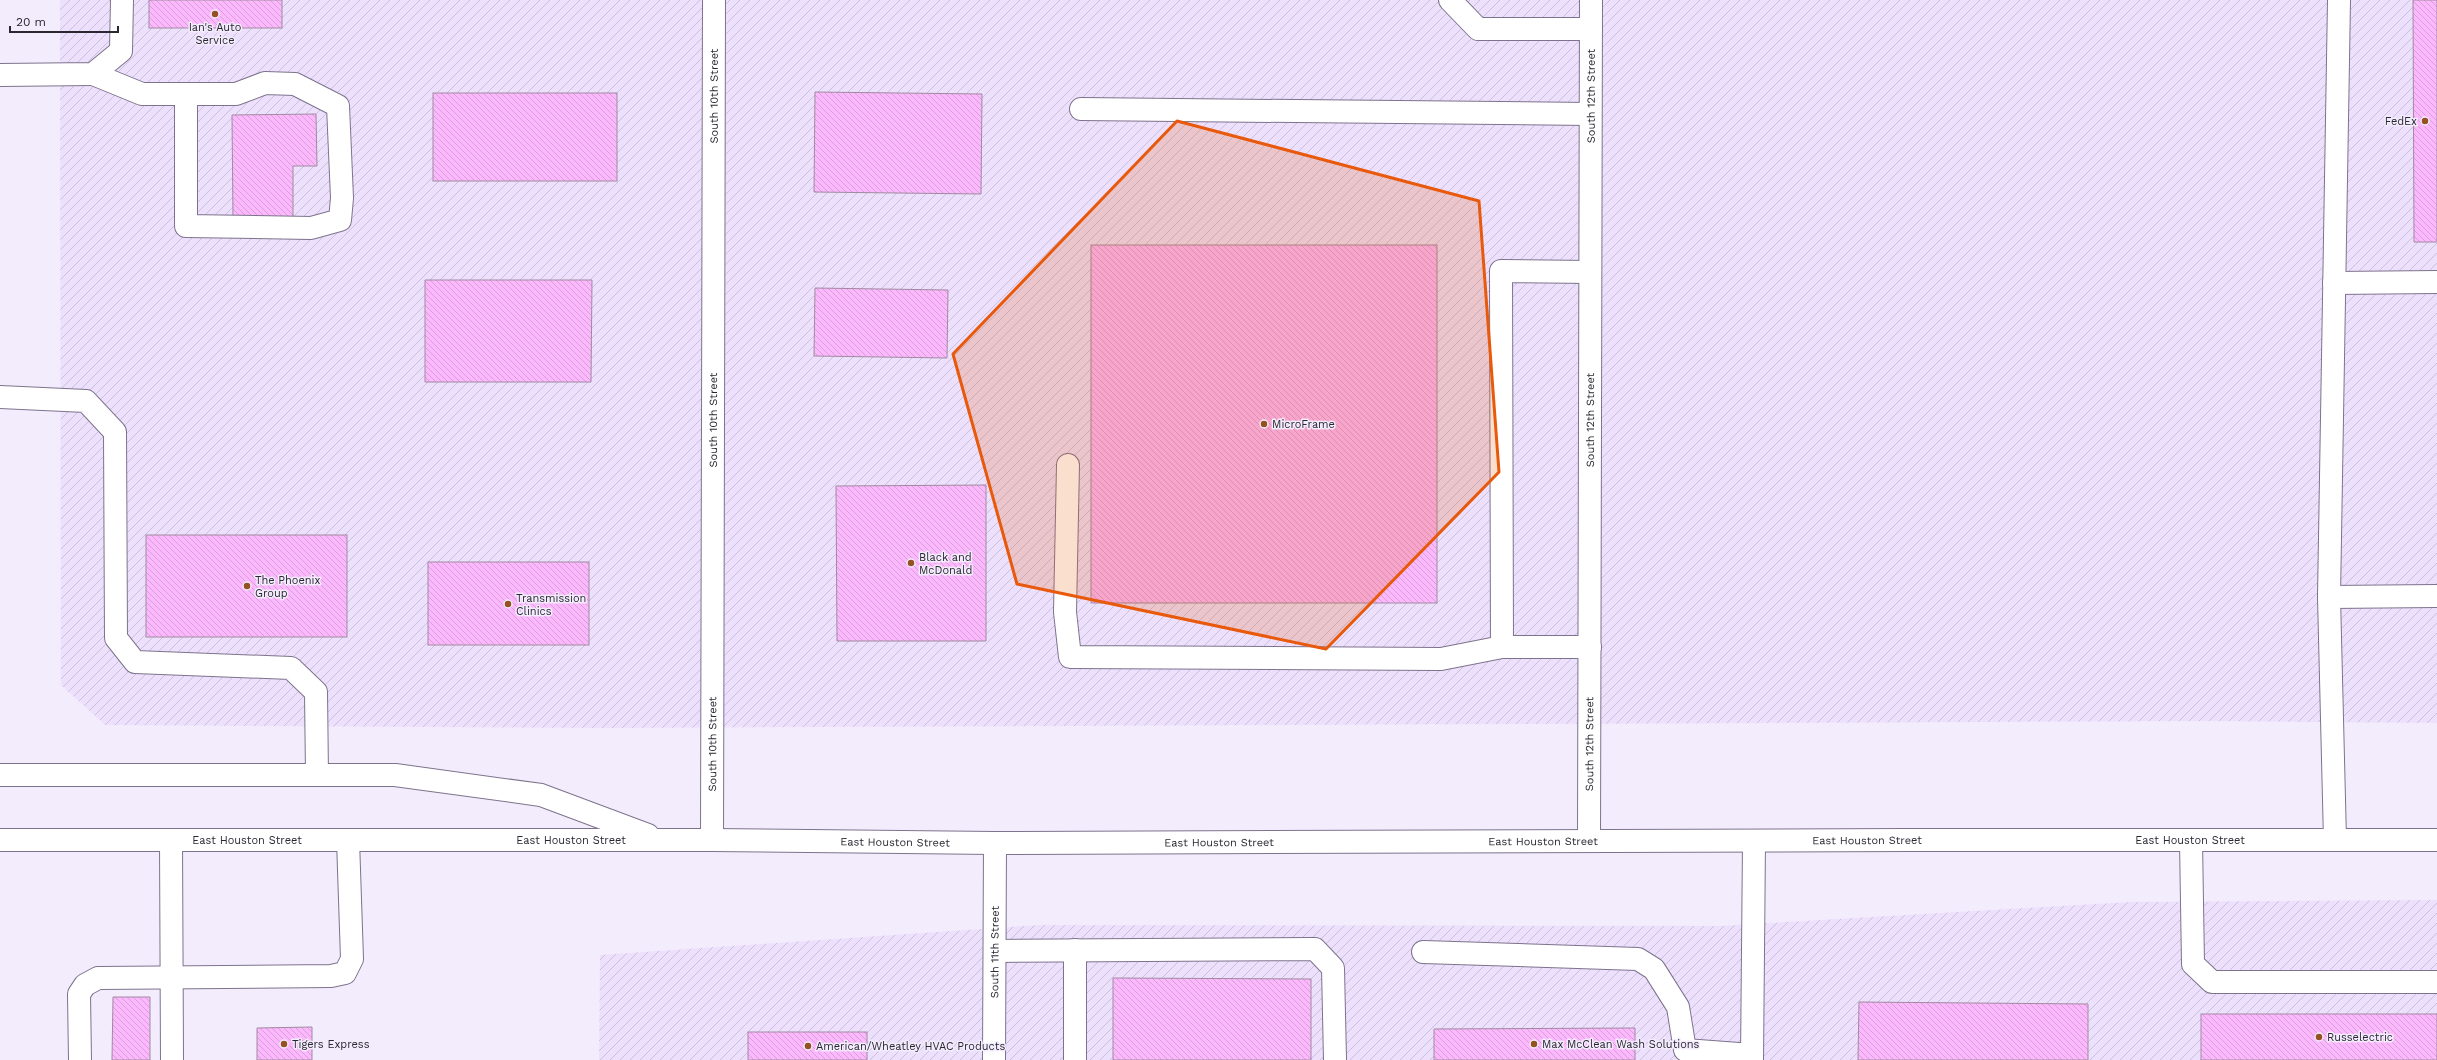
<svg xmlns="http://www.w3.org/2000/svg" width="2437" height="1060" viewBox="0 0 2437 1060" font-family="'Work Sans',sans-serif">
  <style>
    .industrial { fill: url(#industrial-furrows) }
    .building { fill: url(#building-back-hatch); stroke: #a08aa0 }
    .lines { fill: none; stroke-linecap: round; stroke-linejoin: round }
    .minor-casing { stroke: #7e738c; stroke-width: 24 }
    .minor { stroke: #fff; stroke-width: 22 }
    .marked { fill: #e8590c; fill-opacity: 0.2; stroke: #e8590c; stroke-width: 3; stroke-linejoin: round }
    .poi-dot { fill: #945121; stroke: #f3ecfd; stroke-width: 1.5 }
    .labels { text-anchor: middle; dominant-baseline: central; stroke-width: 3; stroke-linejoin: round; paint-order: stroke }
    .poi-label { font-size: 11px; fill: #2b2731; stroke: #f3ecfd; text-anchor: start }
    .street-label { font-size: 11px; fill: #2b2731; stroke: #f3ecfd }
  </style>
  <defs>
    <pattern id="industrial-furrows" width="10" height="10" patternUnits="userSpaceOnUse"><rect width="10" height="10" fill="#ede0fd"/><path d="M-1 1l2-2M0 10L10 0M9 11l2-2" fill="none" stroke="#cbc0d9"/></pattern>
    <pattern id="building-back-hatch" width="6" height="6" patternUnits="userSpaceOnUse"><rect width="6" height="6" fill="#fcb8fc"/><path d="M-1 5l2 2M0 0l6 6M5-1l2 2" fill="none" stroke="#d89ed8"/></pattern>
  </defs>
  <rect width="100%" height="100%" fill="#f3ecfd"/>
  <g class="industrial">
    <path d="M60,0H2437V723L2212,721L613,728L105,725L61,685Z"/>
    <path d="M2437,900V1060H599L600,955L1039,925L1720,926L2130,902Z"/>
  </g>
  <g class="building">
    <rect x="149" y="0" width="133" height="28"/>
    <path d="M2413,0H2437V242H2414Z"/>
    <path d="M815,92L982,94L981,194L814,192Z"/>
    <rect x="433" y="93" width="184" height="88"/>
    <path d="M316,114L317,166H293V219L233,220L232,115Z"/>
    <rect x="1091" y="245" width="346" height="358"/>
    <path d="M425,280H592L591,382H425Z"/>
    <path d="M815,288L948,290L947,358L814,356Z"/>
    <path d="M986,485V641H837L836,486Z"/>
    <rect x="146" y="535" width="201" height="102"/>
    <rect x="428" y="562" width="161" height="83"/>
    <path d="M1113,978L1311,979V1060H1113Z"/>
    <path d="M113,997H150V1060H112Z"/>
    <path d="M1859,1002L2088,1004V1060H1858Z"/>
    <rect x="2201" y="1014" width="236" height="46"/>
    <path d="M312,1027V1060H257V1028Z"/>
    <path d="M1635,1028V1060H1434V1029Z"/>
    <rect x="748" y="1032" width="119" height="28"/>
  </g>
  <g class="lines">
    <g class="minor-casing">
      <g id="minor">
        <path d="M1450,0L1478,29H1591"/>
        <path d="M93,74L142,94H236L265,83L295,84L338,106L342,198L340,220L311,228L186,226V94"/>
        <path d="M0,75L93,74L121,51L122,0"/>
        <path d="M1081,109L1590,114"/>
        <path d="M2334,283L2437,282"/>
        <path d="M0,397L86,401L115,432L116,638L135,662L291,668L316,692L317,775"/>
        <path d="M1068,465L1065,612L1070,657L1441,659L1502,647H1590"/>
        <path d="M2329,597L2437,596"/>
        <path d="M1502,647L1501,271L1590,272"/>
        <path d="M0,775H395L541,795L648,835"/>
        <path id="s1" d="M0,840H712L995,843L1908,840H2437"/>
        <path d="M171,840L172,1060"/>
        <path id="s2" d="M712,840L714,0"/>
        <path d="M2335,840L2329,597L2339,0"/>
        <path id="s3" d="M1589,841L1591,0"/>
        <path d="M2191,841L2193,964L2212,982H2437"/>
        <path d="M1075,950V1060"/>
        <path d="M995,951L1315,949L1333,968L1335,1060"/>
        <path d="M1423,952L1638,959L1654,969L1678,1007L1685,1050L1752,1055"/>
        <path d="M80,1060L79,994L85,985L98,978L331,976L345,973L352,959L348,840"/>
        <path id="s4" d="M994,1060L995,843"/>
        <path d="M1752,1060L1754,842"/>
      </g>
    </g>
    <use href="#minor" class="minor"/>
  </g>
  <path class="marked" d="M1177,121L1479,201L1499,472L1326,649L1017,584L953,354Z"/>
  <g class="poi-dot">
    <circle cx="215" cy="14" r="4"/>
    <circle cx="2425" cy="121" r="4"/>
    <circle cx="1264" cy="424" r="4"/>
    <circle cx="911" cy="563" r="4"/>
    <circle cx="247" cy="586" r="4"/>
    <circle cx="508" cy="604" r="4"/>
    <circle cx="2319" cy="1037" r="4"/>
    <circle cx="284" cy="1044" r="4"/>
    <circle cx="1534" cy="1044" r="4"/>
    <circle cx="808" cy="1046" r="4"/>
  </g>
  <g class="labels">
    <g class="poi-label">
      <text x="215" y="27" text-anchor="middle">Ian's Auto<tspan x="215" dy="13">Service</tspan></text>
      <text x="2417" y="121" text-anchor="end">FedEx</text>
      <text x="1272" y="424">MicroFrame</text>
      <text x="919" y="557">Black and<tspan x="919" dy="13">McDonald</tspan></text>
      <text x="255" y="580">The Phoenix<tspan x="255" dy="13">Group</tspan></text>
      <text x="516" y="598">Transmission<tspan x="516" dy="13">Clinics</tspan></text>
      <text x="2327" y="1037">Russelectric</text>
      <text x="292" y="1044">Tigers Express</text>
      <text x="1542" y="1044">Max McClean Wash Solutions</text>
      <text x="816" y="1046">American/Wheatley HVAC Products</text>
    </g>
    <g class="street-label">
      <text stroke="none"><textPath href="#s2" startOffset="744">South 10th Street</textPath></text>
      <text stroke="none"><textPath href="#s3" startOffset="745">South 12th Street</textPath></text>
      <text stroke="none"><textPath href="#s2" startOffset="420">South 10th Street</textPath></text>
      <text stroke="none"><textPath href="#s3" startOffset="421">South 12th Street</textPath></text>
      <text stroke="none"><textPath href="#s2" startOffset="96">South 10th Street</textPath></text>
      <text stroke="none"><textPath href="#s3" startOffset="97">South 12th Street</textPath></text>
      <text stroke="none"><textPath href="#s1" startOffset="247">East Houston Street</textPath></text>
      <text stroke="none"><textPath href="#s1" startOffset="571">East Houston Street</textPath></text>
      <text stroke="none"><textPath href="#s1" startOffset="1867">East Houston Street</textPath></text>
      <text stroke="none"><textPath href="#s1" startOffset="1543">East Houston Street</textPath></text>
      <text stroke="none"><textPath href="#s1" startOffset="2190">East Houston Street</textPath></text>
      <text stroke="none"><textPath href="#s1" startOffset="895">East Houston Street</textPath></text>
      <text stroke="none"><textPath href="#s1" startOffset="1219">East Houston Street</textPath></text>
      <text stroke="none"><textPath href="#s4" startOffset="108">South 11th Street</textPath></text>
    </g>
  </g>
  <path d="M10 26v6h108v-6" fill="none" stroke="#2b2731" stroke-width="2"/>
  <text x="16" y="26" font-size="12" fill="#2b2731" stroke="#f3ecfd" stroke-width="3" paint-order="stroke">20 m</text>
</svg>
